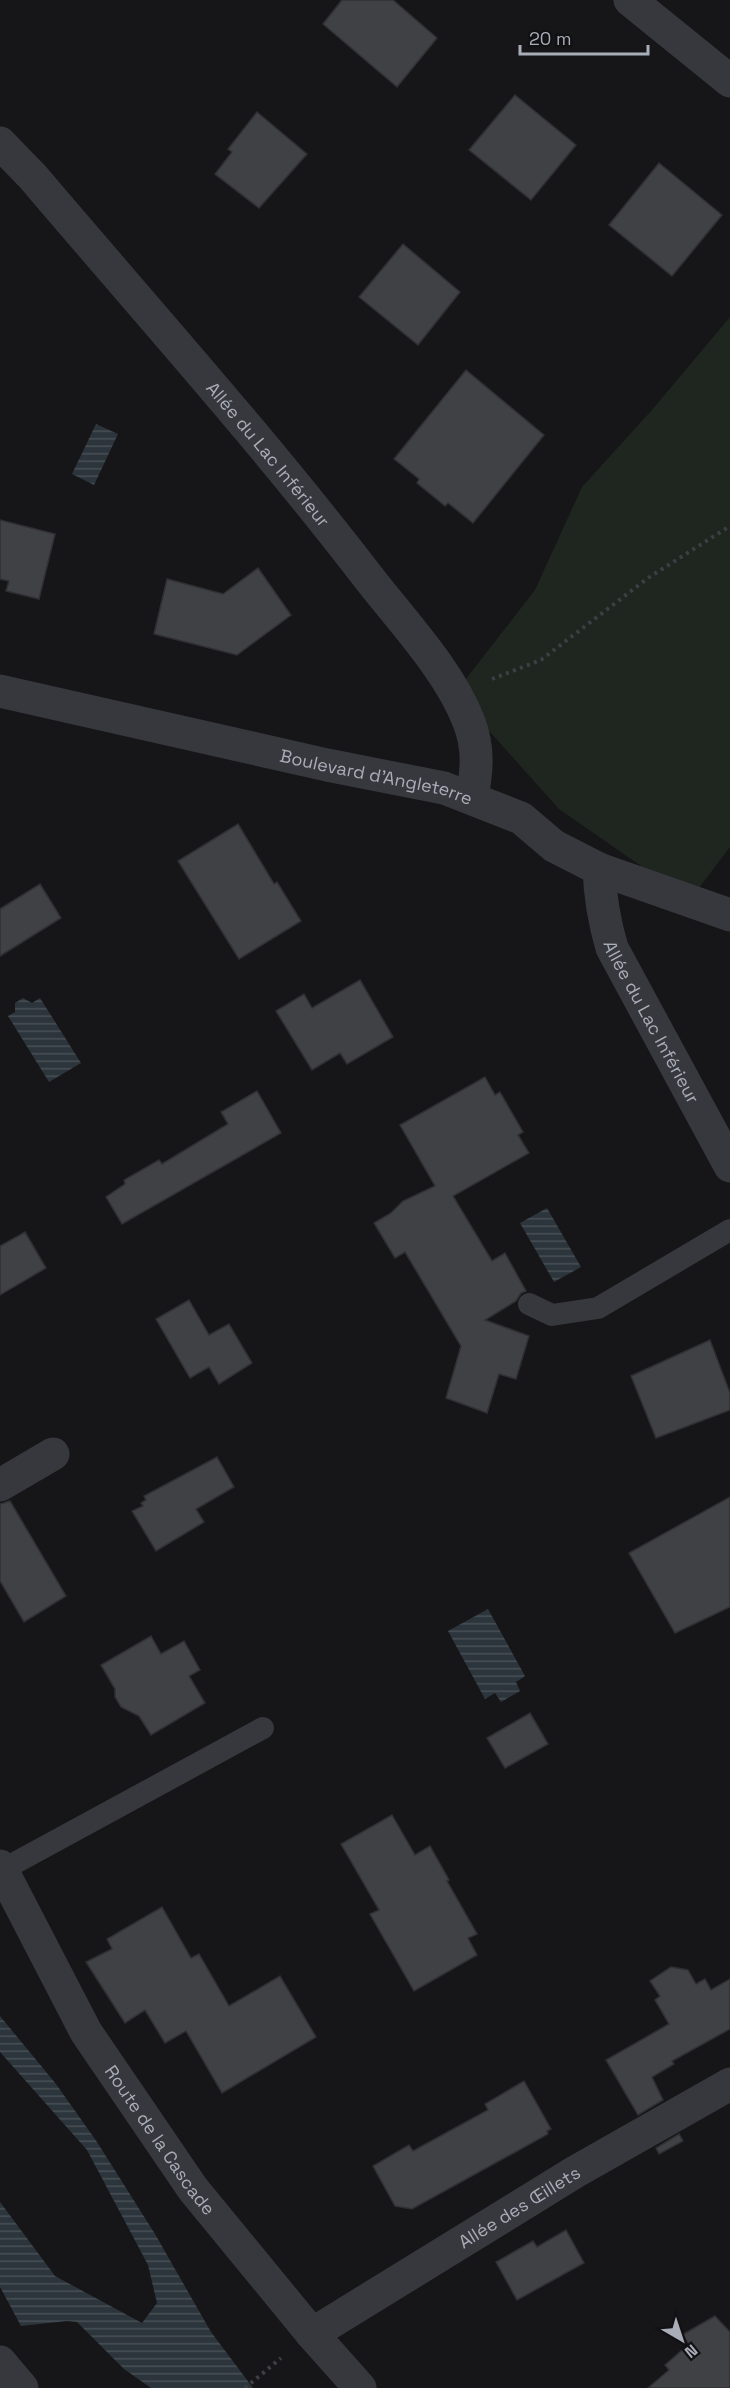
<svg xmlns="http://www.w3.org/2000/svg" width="730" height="2388" viewBox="0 0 730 2388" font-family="'Space Grotesk',sans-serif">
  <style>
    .green { fill: #1e261f }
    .water { fill: url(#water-rules) }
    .building { fill: #404145; stroke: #303034; stroke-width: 1.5 }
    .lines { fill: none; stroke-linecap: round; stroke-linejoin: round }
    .path { stroke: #3d3f44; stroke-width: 4; stroke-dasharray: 3 4.5; stroke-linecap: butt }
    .service { stroke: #37383d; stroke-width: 22 }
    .minor { stroke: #37383d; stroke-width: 33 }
    .tertiary { stroke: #37383d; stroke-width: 33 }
    .labels { text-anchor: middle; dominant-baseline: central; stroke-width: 4.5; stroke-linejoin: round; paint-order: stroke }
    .street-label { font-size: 18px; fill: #a8adb8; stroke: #111113 }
  </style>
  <defs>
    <pattern id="water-rules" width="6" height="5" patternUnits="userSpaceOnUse" patternTransform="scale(1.5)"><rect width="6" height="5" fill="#2c353c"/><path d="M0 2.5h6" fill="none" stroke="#485056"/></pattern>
  </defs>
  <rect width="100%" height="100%" fill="#161618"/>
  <path class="green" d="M730,317V847L690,900L559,809L455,693L535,590L582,487L651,411Z"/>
  <g class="water">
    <path d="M96,424L118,434L94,485L72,474Z"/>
    <path d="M23,998L32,1003L40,998L81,1063L49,1082L8,1016L15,1012V1003Z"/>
    <path d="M547,1208L581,1267L554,1282L520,1223Z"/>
    <path d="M488,1609L525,1676L516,1682L520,1691L501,1702L495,1693L485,1699L448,1631Z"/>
    <path d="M0,2016L56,2084L97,2142L155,2234L211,2332L253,2388H151L124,2369L77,2322L67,2321L21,2326L0,2287V2202L55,2276L142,2323L157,2303L148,2265L87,2150L0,2052Z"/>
  </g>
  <g class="building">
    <path d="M342,0H393L437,38L397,87L323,24Z"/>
    <path d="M515,95L576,145L531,200L469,150Z"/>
    <path d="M257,112L307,154L259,208L215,174L232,152L228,149Z"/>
    <path d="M659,163L722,215L672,276L609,225Z"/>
    <path d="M403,244L460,292L418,345L359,297Z"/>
    <path d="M466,370L544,435L473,523L448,503L445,506L417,483L419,479L394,459Z"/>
    <path d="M0,520L55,534L39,599L6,591L9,581L0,579Z"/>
    <path d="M258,568L291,615L237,655L154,634L167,579L223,594Z"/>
    <path d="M238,824L274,884L277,882L301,921L239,959L178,861Z"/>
    <path d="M40,884L61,918L0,956V909Z"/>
    <path d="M360,980L393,1037L347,1064L340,1053L312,1070L276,1011L304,994L312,1008Z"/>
    <path d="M485,1077L495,1095L500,1092L523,1132L518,1135L529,1153L453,1196L492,1261L505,1253L526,1291L521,1293L516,1301L485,1320L529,1336L516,1379L499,1374L487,1413L446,1398L461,1346L405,1252L395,1258L374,1223L391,1213L403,1201L435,1186L400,1125Z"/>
    <path d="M257,1091L281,1133L122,1224L106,1197L125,1184L124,1180L159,1160L162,1164L228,1124L221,1112Z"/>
    <path d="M25,1232L46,1268L0,1295V1246Z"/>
    <path d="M189,1300L209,1335L229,1324L252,1363L219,1384L209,1367L190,1378L156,1319Z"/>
    <path d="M710,1340L730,1393V1410L656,1438L631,1376Z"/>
    <path d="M217,1457L234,1487L196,1509L204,1522L156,1551L132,1511L143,1506L141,1503L146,1500L144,1496Z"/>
    <path d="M730,1497V1607L675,1633L629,1553Z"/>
    <path d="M10,1501L66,1596L24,1622L0,1581V1504Z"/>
    <path d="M151,1636L161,1654L184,1641L200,1670L189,1676L205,1703L151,1735L139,1716L121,1707L115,1697V1689L101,1665Z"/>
    <path d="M530,1713L548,1744L505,1768L487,1738Z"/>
    <path d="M392,1815L415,1855L430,1846L449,1880L447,1881L477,1934L468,1938L477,1955L414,1991L370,1914L379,1910L341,1844Z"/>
    <path d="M162,1907L191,1958L199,1954L229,2006L280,1976L316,2037L222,2093L186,2031L165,2043L145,2010L125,2023L86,1962L112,1949L107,1939Z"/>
    <path d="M671,1967L688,1970L696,1984L705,1979L711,1990L730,1979V2029L672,2061L674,2064L652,2077L663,2100L638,2115L606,2060L669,2024L655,2000L660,1996L650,1981Z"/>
    <path d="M524,2081L551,2129L547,2131L548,2134L412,2209L395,2206L373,2166L409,2145L413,2151L488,2110L485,2104Z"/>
    <path d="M679,2134L683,2141L659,2154L656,2148Z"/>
    <path d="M566,2230L584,2263L517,2300L496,2262L533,2241L537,2247Z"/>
    <path d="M715,2316L730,2332V2388H648L669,2370L665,2365L689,2344L682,2335Z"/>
  </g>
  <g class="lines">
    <g class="path">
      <path d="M492,679L541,660L648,578L730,526"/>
      <path d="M245,2388L281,2358"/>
    </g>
    <g class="service">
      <path d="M529,1304L552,1315L598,1308L730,1230"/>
      <path d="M2,1870L263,1728"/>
    </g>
    <g class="minor">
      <path d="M630,0L730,81"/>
      <path id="s1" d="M0,143L33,177C145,309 262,439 368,577C402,621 449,670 469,722C479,748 477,771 472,797"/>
      <path id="s2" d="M599,869C600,897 604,921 612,948L730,1166"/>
      <path d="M0,1485L53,1454"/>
      <path id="s3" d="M0,1866L86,2032L193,2189L312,2334L360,2388"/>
      <path id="s4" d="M312,2334L575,2172L730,2084"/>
      <path d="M0,2362L22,2388"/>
    </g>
    <path class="tertiary" id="s5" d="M0,691L327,765L444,788L521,818L554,846L599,869L730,915"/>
  </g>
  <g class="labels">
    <g class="street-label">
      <text stroke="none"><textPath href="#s1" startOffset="411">Allée du Lac Inférieur</textPath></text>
      <text stroke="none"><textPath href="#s5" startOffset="386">Boulevard d'Angleterre</textPath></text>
      <text stroke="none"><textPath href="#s2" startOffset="164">Allée du Lac Inférieur</textPath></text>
      <text stroke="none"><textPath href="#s3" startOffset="318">Route de la Cascade</textPath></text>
      <text stroke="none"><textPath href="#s4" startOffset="243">Allée des Œillets</textPath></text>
    </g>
  </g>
  <g transform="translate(682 2340) rotate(141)" stroke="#111113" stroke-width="4.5" paint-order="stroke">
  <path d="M0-4.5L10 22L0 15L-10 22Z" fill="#a8adb8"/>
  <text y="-9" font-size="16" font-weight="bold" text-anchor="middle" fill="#a8adb8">N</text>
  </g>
  <path d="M520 45v9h128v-9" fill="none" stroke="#a8adb8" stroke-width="3"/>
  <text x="529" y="45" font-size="18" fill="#a8adb8" stroke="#111113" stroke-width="4.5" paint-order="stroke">20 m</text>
</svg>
